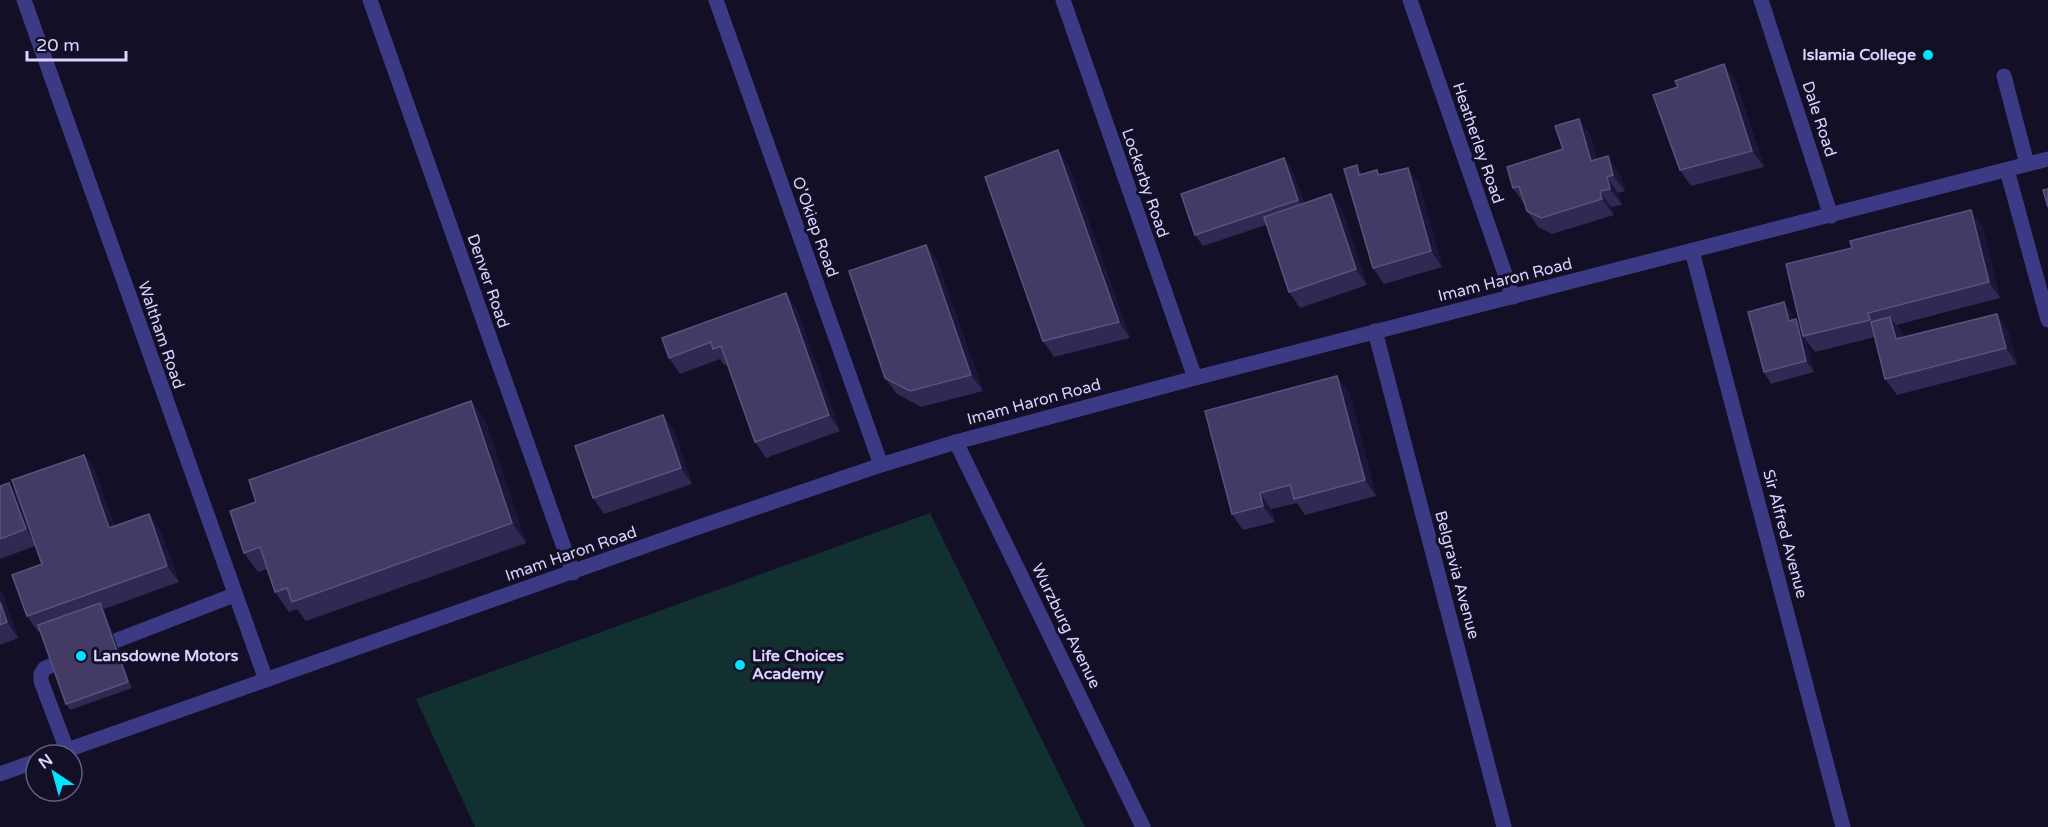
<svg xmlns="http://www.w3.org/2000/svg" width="2048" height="827" viewBox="0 0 2048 827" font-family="'Varela Round',sans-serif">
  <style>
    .green { fill: #12302f }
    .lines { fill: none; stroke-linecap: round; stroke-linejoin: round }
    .minor { stroke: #3d3a85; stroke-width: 15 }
    .wall { fill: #312854 }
    .shaded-wall { fill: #1d163a }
    .building { fill: #433a66; stroke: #5a527e; stroke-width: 1.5 }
    .poi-dot { fill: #00e5ff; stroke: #130f26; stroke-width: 2 }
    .labels { text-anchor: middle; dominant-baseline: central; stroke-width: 6; stroke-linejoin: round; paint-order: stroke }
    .poi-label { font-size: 16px; font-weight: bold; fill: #d9d4ff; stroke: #130f26; text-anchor: start }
    .street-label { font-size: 16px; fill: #d9d4ff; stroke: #130f26 }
  </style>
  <rect width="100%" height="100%" fill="#130f26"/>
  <path class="green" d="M930,513L1085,827H475L416,699Z"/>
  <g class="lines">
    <g class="minor">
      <path d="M24,0L266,680"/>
      <path d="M370,0L573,573"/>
      <path d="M716,0L881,465"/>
      <path d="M1063,0L1195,378"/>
      <path d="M1410,0L1513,297"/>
      <path d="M1761,0L1831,216"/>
      <path d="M2004,76L2027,164"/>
      <path d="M2007,170L2048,320"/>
      <path d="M1692,251L1843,827"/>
      <path d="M1375,331L1504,827"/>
      <path d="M956,442L1143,827"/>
      <path d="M97,648L234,595"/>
      <path d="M67,750L41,681V674L45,668L70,659"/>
      <path d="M53,755L696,528L881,465L956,442L1195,378L2048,159"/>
      <path d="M0,774L36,761"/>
    </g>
  </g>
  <g class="wall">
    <path d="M1724,64L1735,80L1764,167L1691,186L1680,170L1678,87Z"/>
    <path d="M1579,119L1590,135L1597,159L1619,172L1625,191L1618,193L1622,205L1611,207L1614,215L1552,234L1538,227L1527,211L1525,203L1524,204L1513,188L1563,149Z"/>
    <path d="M1284,158L1292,170L1304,203L1342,210L1367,285L1300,308L1289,292L1266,225L1203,246L1195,235Z"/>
    <path d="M1069,166L1130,338L1054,357L1043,341Z"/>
    <path d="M1377,170L1380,175L1419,184L1442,267L1384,284L1373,268L1363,174Z"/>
    <path d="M1982,226L2000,298L1896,325L1902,333L1903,337L2008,330L2017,364L1897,395L1885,379L1875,337L1815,352L1806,340L1814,372L1771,384L1764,372L1792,313L1793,319L1801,326Z"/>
    <path d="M926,245L937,261L983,391L921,407L897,394L885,378Z"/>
    <path d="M797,309L840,431L766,458L755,442L727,364L724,365L720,359L680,374L669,358Z"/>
    <path d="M1349,392L1376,496L1305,515L1297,503L1271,509L1275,522L1243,530L1232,514Z"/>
    <path d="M471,401L485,420L526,543L306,621L297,609L289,612L275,592L267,569L258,572L244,553Z"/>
    <path d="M663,415L674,431L692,484L604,514L593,498Z"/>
    <path d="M84,455L95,471L114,526L149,514L160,530L179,582L104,609L132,688L70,710L66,704L40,631L38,632L27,616L42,564L35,546L0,559V486L17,493Z"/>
    <path d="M0,590L3,594L18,638L0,645Z"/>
  </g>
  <g class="shaded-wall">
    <path d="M1724,64L1735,80L1764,167L1752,151Z"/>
    <path d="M1579,119L1590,135L1603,177L1591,161Z"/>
    <path d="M1058,150L1069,166L1130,338L1119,322Z"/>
    <path d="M1608,156L1619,172L1625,191L1613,175Z"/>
    <path d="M1284,158L1292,170L1306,211L1298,200Z"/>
    <path d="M1357,165L1368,181L1359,175Z"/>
    <path d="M1408,168L1419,184L1442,267L1431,251Z"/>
    <path d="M1607,177L1618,193L1622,205L1610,189Z"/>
    <path d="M1600,191L1611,207L1614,215L1602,199Z"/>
    <path d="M1331,194L1342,210L1367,285L1356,269Z"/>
    <path d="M1971,210L1982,226L2000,298L1989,282Z"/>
    <path d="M926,245L937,261L983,391L971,375Z"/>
    <path d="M786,293L797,309L840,431L829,415Z"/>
    <path d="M1784,302L1792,313L1797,332L1789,321Z"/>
    <path d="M1997,314L2008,330L2017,364L2006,348Z"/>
    <path d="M1890,317L1902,333L1907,355L1896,339Z"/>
    <path d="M1796,319L1803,330V336L1806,340L1814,372L1806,361Z"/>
    <path d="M1337,376L1349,392L1376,496L1365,480Z"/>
    <path d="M471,401L485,420L526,543L512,523Z"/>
    <path d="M663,415L674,431L692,484L681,468Z"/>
    <path d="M84,455L95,471L121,544L109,528Z"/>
    <path d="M9,483L21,499L37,545L26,529Z"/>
    <path d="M1260,493L1271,509L1275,522L1263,506Z"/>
    <path d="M149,514L160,530L179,582L167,566Z"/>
    <path d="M0,590L3,594L18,638L7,622L0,602Z"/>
    <path d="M100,603L104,609L132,688L128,682Z"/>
  </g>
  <g class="building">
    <path d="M1724,64L1752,151L1680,170L1653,95L1678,87L1675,81Z"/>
    <path d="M1579,119L1591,161L1608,156L1613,175L1607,177L1610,189L1600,191L1602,199L1541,218L1527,211L1519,186L1513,188L1507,167L1563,149L1555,126Z"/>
    <path d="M1058,150L1119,322L1043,341L985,177Z"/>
    <path d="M1284,158L1298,200L1195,235L1181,194Z"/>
    <path d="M1357,165L1359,175L1377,170L1378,175L1408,168L1431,251L1373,268L1344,169Z"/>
    <path d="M2048,189V207L2043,190Z"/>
    <path d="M1331,194L1356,269L1289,292L1264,217Z"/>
    <path d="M1971,210L1989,282L1868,313L1870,320L1803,336L1786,264L1852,248L1850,241Z"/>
    <path d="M926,245L971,375L910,391L885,378L849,271Z"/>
    <path d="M786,293L829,415L755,442L721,346L713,349L711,342L669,358L662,338Z"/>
    <path d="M1784,302L1789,321L1796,319L1806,361L1764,372L1748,312Z"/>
    <path d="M1997,314L2006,348L1885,379L1871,322L1890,317L1896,339Z"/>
    <path d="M1337,376L1365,480L1294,499L1290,485L1260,493L1263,506L1232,514L1205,411Z"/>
    <path d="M471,401L512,523L292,602L287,588L275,592L260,547L244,553L230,511L256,502L249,480Z"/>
    <path d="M663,415L681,468L593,498L575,446Z"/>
    <path d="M84,455L109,528L149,514L167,566L27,616L12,575L42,564L12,480Z"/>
    <path d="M9,483L26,529L0,539V486Z"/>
    <path d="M0,602L7,622L0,625Z"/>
    <path d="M100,603L128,682L66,704L38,625Z"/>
  </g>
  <g class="poi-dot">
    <circle cx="1928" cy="55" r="6"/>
    <circle cx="81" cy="656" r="6"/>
    <circle cx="740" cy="665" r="6"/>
  </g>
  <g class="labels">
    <g class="poi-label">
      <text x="1916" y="55" text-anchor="end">Islamia College</text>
      <text x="93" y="656">Lansdowne Motors</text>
      <text x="752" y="656">Life Choices<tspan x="752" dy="18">Academy</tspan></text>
    </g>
    <g class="street-label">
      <text transform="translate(1819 119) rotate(72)">Dale Road</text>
      <text transform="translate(1478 143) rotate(71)">Heatherley Road</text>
      <text transform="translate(1145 183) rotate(71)">Lockerby Road</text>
      <text transform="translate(815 227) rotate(70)">O'Okiep Road</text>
      <text transform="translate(1505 280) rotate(-14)">Imam Haron Road</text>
      <text transform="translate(488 281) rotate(71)">Denver Road</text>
      <text transform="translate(161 335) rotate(71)">Waltham Road</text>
      <text transform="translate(1034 402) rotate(-15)">Imam Haron Road</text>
      <text transform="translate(1785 534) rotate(75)">Sir Alfred Avenue</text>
      <text transform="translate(571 554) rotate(-19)">Imam Haron Road</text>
      <text transform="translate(1457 575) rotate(75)">Belgravia Avenue</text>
      <text transform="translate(1066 626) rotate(64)">Wurzburg Avenue</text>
    </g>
  </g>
  <g transform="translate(54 773) rotate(324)"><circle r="28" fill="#130f26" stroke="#625e7d" stroke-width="1.5"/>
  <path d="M0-4.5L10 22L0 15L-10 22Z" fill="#00e5ff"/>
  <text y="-9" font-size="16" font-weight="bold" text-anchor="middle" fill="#d9d4ff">N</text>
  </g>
  <path d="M27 51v9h99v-9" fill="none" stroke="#d9d4ff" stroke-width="3"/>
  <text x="36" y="51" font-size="18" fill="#d9d4ff" stroke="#130f26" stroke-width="4.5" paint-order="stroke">20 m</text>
</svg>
